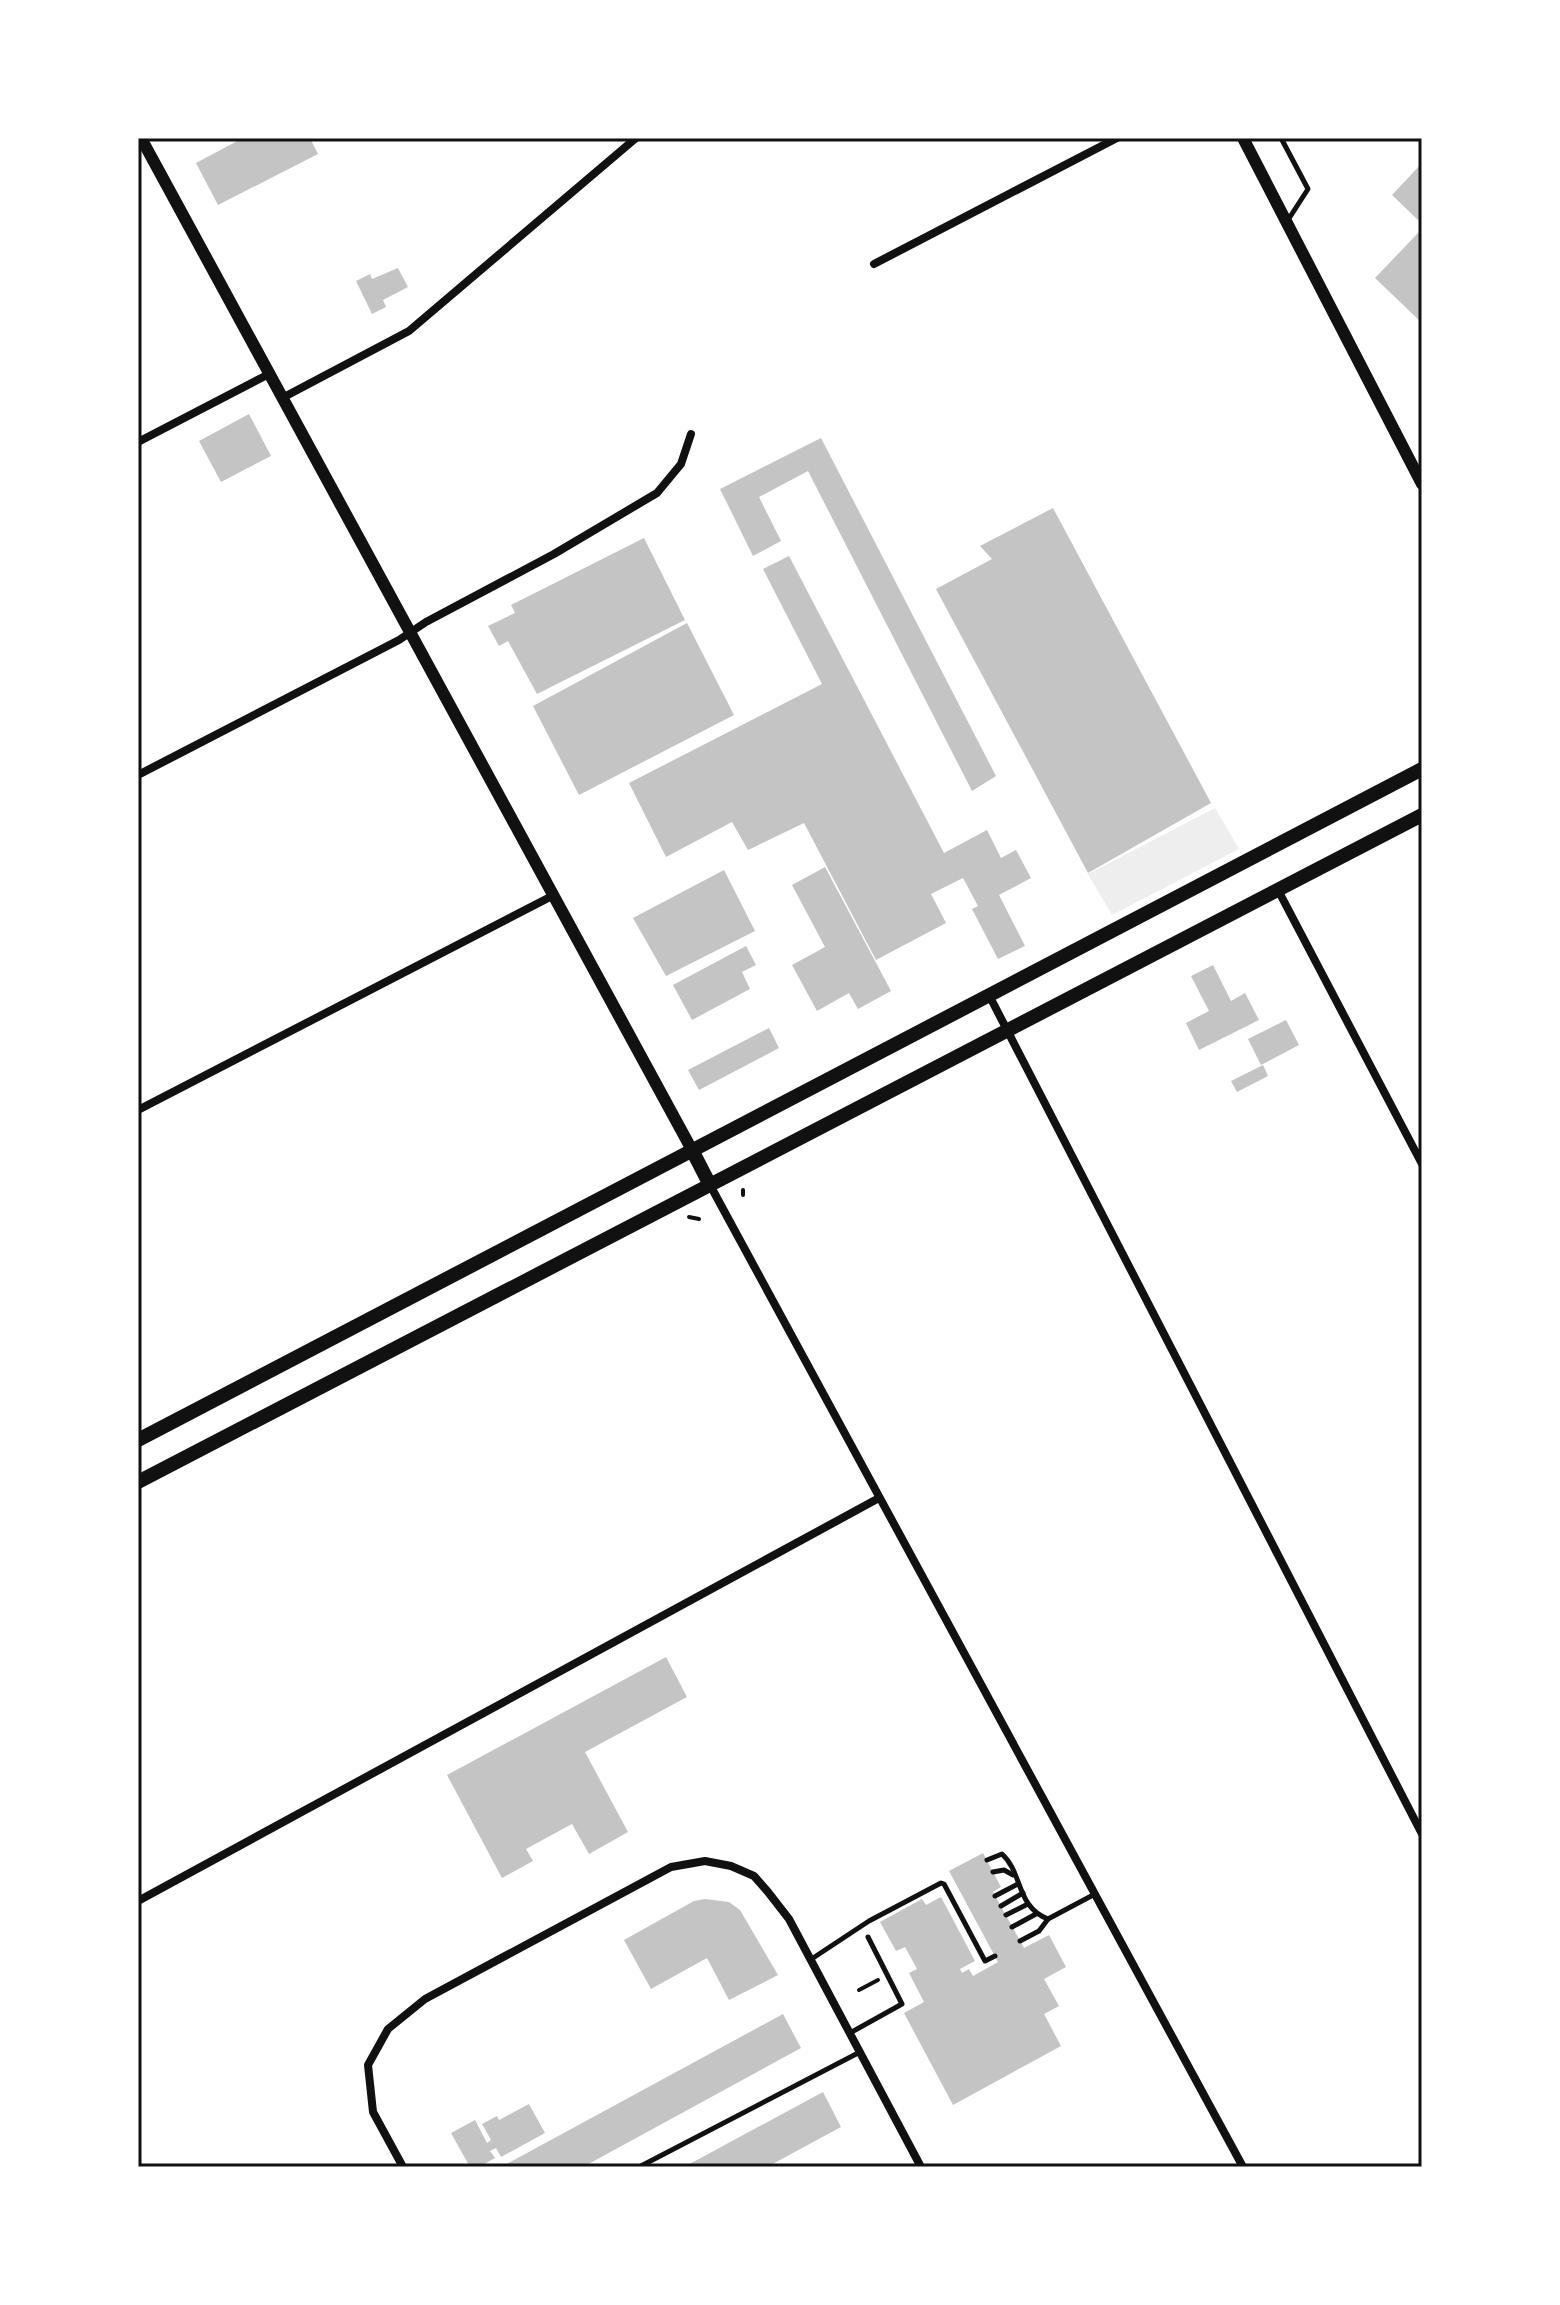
<svg xmlns="http://www.w3.org/2000/svg" width="1560" height="2305" viewBox="0 0 1560 2305" font-family="'Crimson Pro',serif">
<style>
.green{fill:#eee}
.building{fill:#c4c4c4}
.lines{fill:none;stroke-linecap:round;stroke-linejoin:round}
.path{stroke:#111;stroke-width:4}
.service{stroke:#111;stroke-width:5}
.minor{stroke:#111;stroke-width:8}
.tertiary{stroke:#111;stroke-width:12}
.secondary{stroke:#111;stroke-width:14}
.neatline{fill:none;stroke:#111;stroke-width:3}
</style>
<rect width="100%" height="100%" fill="#fff"/>
<!-- green -->
<path class="green" d="M 1215,808 L 1239,849 L 1112,915 L 1088,874 Z"/>
<!-- building -->
<g class="building">
<path d="M 243,138 L 310,138 L 318,154 L 218,205 L 196,163 Z"/>
<path d="M 1422,163 L 1422,216 L 1418,220 L 1392,195 Z"/>
<path d="M 1419,232 L 1422,235 L 1422,323 L 1375,278 Z"/>
<path d="M 398,268 L 408,287 L 383,300 L 386,307 L 372,314 L 356,281 L 370,274 L 372,279 Z"/>
<path d="M 249,414 L 271,456 L 221,482 L 199,441 Z"/>
<path d="M 821,438 L 996,776 L 972,791 L 808,471 L 759,497 L 781,541 L 753,556 L 720,489 Z"/>
<path d="M 1053,508 L 1211,803 L 1088,873 L 936,589 L 992,559 L 980,546 Z"/>
<path d="M 644,538 L 685,620 L 537,694 L 508,641 L 499,646 L 488,626 L 515,613 L 511,605 Z"/>
<path d="M 789,556 L 944,853 L 987,830 L 1001,858 L 1016,850 L 1031,878 L 999,895 L 1025,946 L 998,959 L 972,909 L 978,906 L 963,878 L 931,894 L 946,923 L 876,960 L 804,823 L 748,850 L 732,822 L 666,857 L 629,783 L 822,684 L 763,569 Z"/>
<path d="M 687,623 L 734,715 L 579,795 L 533,706 Z"/>
<path d="M 825,867 L 891,991 L 858,1009 L 849,993 L 817,1011 L 792,965 L 825,947 L 792,885 Z"/>
<path d="M 724,870 L 755,931 L 666,976 L 633,918 Z"/>
<path d="M 746,946 L 756,965 L 742,972 L 750,989 L 692,1020 L 673,985 Z"/>
<path d="M 1213,965 L 1231,1001 L 1245,993 L 1259,1020 L 1199,1050 L 1186,1023 L 1209,1011 L 1191,976 Z"/>
<path d="M 1286,1020 L 1299,1045 L 1261,1065 L 1248,1039 Z"/>
<path d="M 769,1028 L 779,1048 L 699,1090 L 688,1070 Z"/>
<path d="M 1263,1065 L 1268,1076 L 1237,1092 L 1231,1081 Z"/>
<path d="M 666,1657 L 687,1697 L 585,1752 L 628,1832 L 589,1854 L 572,1824 L 526,1849 L 533,1861 L 502,1878 L 447,1775 Z"/>
<path d="M 983,1853 L 1001,1887 L 993,1892 L 1024,1948 L 1049,1935 L 1066,1967 L 1044,1979 L 1059,2006 L 1044,2014 L 1061,2046 L 953,2105 L 904,2013 L 924,2002 L 909,1973 L 917,1969 L 905,1947 L 896,1951 L 880,1922 L 922,1899 L 926,1905 L 941,1897 L 975,1961 L 960,1969 L 962,1973 L 969,1969 L 973,1976 L 998,1962 L 949,1871 Z"/>
<path d="M 705,1899 L 729,1902 L 740,1910 L 778,1975 L 729,2000 L 707,1958 L 651,1989 L 624,1940 L 694,1901 Z"/>
<path d="M 783,2014 L 801,2048 L 583,2167 L 501,2167 Z"/>
<path d="M 823,2092 L 841,2127 L 767,2167 L 684,2167 Z"/>
<path d="M 529,2104 L 545,2133 L 501,2157 L 496,2148 L 490,2151 L 495,2158 L 479,2167 L 470,2167 L 451,2133 L 475,2120 L 487,2143 L 491,2140 L 482,2124 L 497,2116 L 499,2120 Z"/>
</g>
<g class="lines">
<!-- path -->
<g class="path">
<path d="M 743,1190 L 743,1195"/>
<path d="M 689,1217 L 699,1219"/>
<path d="M 859,1990 L 878,1980"/>
</g>
<!-- service -->
<g class="service">
<path d="M 1281,138 L 1308,189 L 1288,220"/>
<path d="M 987,1860 L 1002,1854 C 1023,1873 1016,1907 1048,1919"/>
<path d="M 993,1872 L 1004,1870 L 1013,1875"/>
<path d="M 995,1896 L 1018,1884"/>
<path d="M 1001,1906 L 1023,1893"/>
<path d="M 1006,1915 L 1028,1904"/>
<path d="M 1012,1927 L 1036,1914"/>
<path d="M 1020,1941 L 1039,1931 L 1048,1919 L 1095,1894"/>
<path d="M 810,1960 L 869,1921 L 941,1883 L 944,1884 L 985,1961 L 995,1956"/>
<path d="M 850,2033 L 902,2004 L 868,1937"/>
<path d="M 639,2167 L 860,2052"/>
</g>
<!-- minor -->
<g class="minor">
<path d="M 874,264 L 1117,138"/>
<path d="M 284,397 L 409,331 L 636,138"/>
<path d="M 138,442 L 271,373"/>
<path d="M 138,775 L 399,640 L 426,622 L 554,554 L 657,493 L 681,464 L 691,434"/>
<path d="M 1278,890 L 1422,1164"/>
<path d="M 990,997 L 1422,1834"/>
<path d="M 138,1110 L 554,895"/>
<path d="M 710,1185 L 1243,2167"/>
<path d="M 138,1901 L 879,1498"/>
<path d="M 403,2167 L 373,2112 L 368,2065 L 388,2029 L 425,1999 L 671,1867 L 705,1861 L 731,1866 L 754,1876 L 768,1892 L 789,1919 L 921,2167"/>
</g>
<!-- tertiary -->
<g class="tertiary">
<path d="M 141,138 L 692,1150"/>
<path d="M 1243,138 L 1422,484"/>
</g>
<!-- secondary -->
<g class="secondary">
<path d="M 692,1150 L 710,1185"/>
<path d="M 138,1440 L 1422,769"/>
<path d="M 138,1482 L 1422,815"/>
</g>
</g>
<!-- border -->
<rect width="1560" height="2305" fill="none" stroke="#ffffff" stroke-width="280"/>
<rect x="140" y="140" width="1280" height="2025" class="neatline"/>
</svg>
